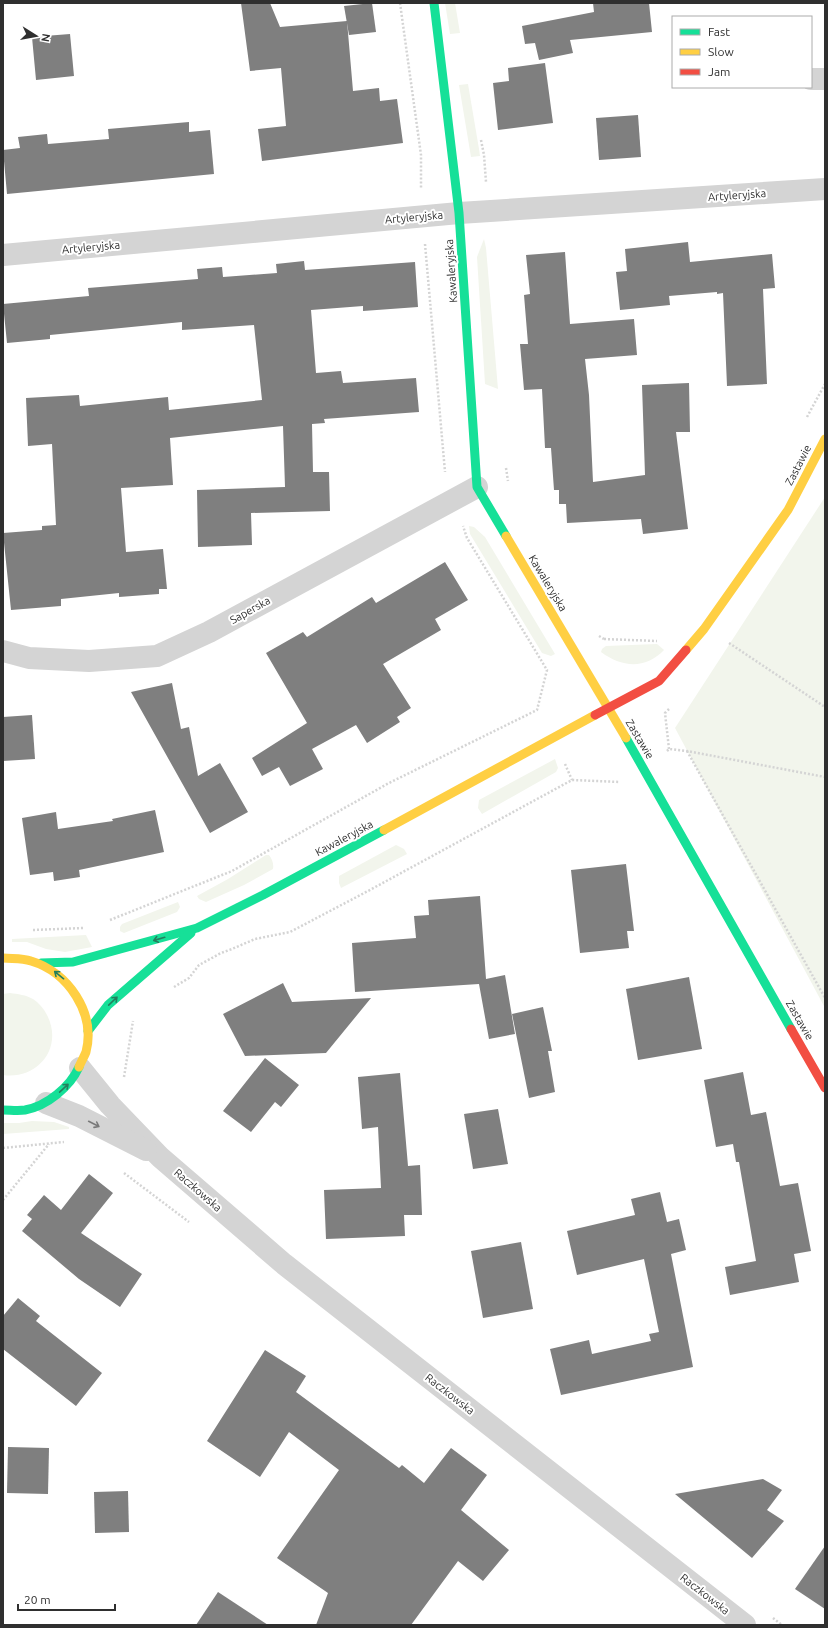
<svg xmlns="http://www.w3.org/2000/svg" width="828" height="1628" viewBox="0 0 828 1628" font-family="Ubuntu,sans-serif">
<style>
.green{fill:#f2f5ec}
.building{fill:#7f7f7f}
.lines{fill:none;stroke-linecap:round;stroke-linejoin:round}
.path{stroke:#d4d4d4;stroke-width:2.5;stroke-dasharray:2 2;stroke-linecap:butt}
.street{stroke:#d4d4d4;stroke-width:22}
.fast{stroke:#16e098;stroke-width:9}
.slow{stroke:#ffcf43;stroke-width:9}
.jam{stroke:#f24e42;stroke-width:9}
.oneway{stroke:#247f5e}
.oneway2{stroke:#797979}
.labels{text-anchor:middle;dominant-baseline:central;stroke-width:4;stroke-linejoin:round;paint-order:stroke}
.street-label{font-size:11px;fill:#2f2f2f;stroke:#fff}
</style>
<rect width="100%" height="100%" fill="#fff"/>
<!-- green -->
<g class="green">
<path d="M 445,3 L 455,3 L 460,33 L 450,34 Z"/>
<path d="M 468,84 L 479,149 L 480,156 L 471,157 L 459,85 Z"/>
<path d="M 484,239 L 486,248 L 498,389 L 485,384 L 477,257 Z"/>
<path d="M 825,497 L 825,1008 L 675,728 Z"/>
<path d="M 469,526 L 474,527 L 485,537 L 555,654 L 551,656 L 542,653 L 470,534 Z"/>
<path d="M 657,644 L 664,650 C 645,670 621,667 601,652 L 602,649 L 606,646 Z"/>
<path d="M 555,759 L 558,768 L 556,772 L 482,814 L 478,808 L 479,800 Z"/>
<path d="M 396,845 L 404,849 L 407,854 L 341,888 L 339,883 L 339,876 Z"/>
<path d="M 266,855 L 269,855 C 272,859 274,864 273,869 L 244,885 L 206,902 L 199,899 L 197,896 L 228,879 Z"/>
<path d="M 178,902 L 180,907 L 177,912 L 124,933 L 120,931 L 120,927 L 122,924 Z"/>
<path d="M 86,935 L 92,947 L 65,952 L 46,949 L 27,942 L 12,942 L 12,939 Z"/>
<path d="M 10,993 C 18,994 26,995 33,999 C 39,1003 44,1009 47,1015 C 64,1048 37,1080 3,1075 L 3,994 Z"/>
<path d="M 32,1121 L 54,1122 L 69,1127 L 69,1129 L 3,1134 L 3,1123 L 19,1123 Z"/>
</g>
<!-- building -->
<g class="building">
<path d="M 241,3 L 270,3 L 280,27 L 347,21 L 353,91 L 379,88 L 380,101 L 397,99 L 403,143 L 262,161 L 258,129 L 286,126 L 281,68 L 250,71 Z"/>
<path d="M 372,3 L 376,32 L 349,35 L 344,6 Z"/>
<path d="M 593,3 L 649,3 L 652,32 L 570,40 L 573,53 L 539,60 L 535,43 L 525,44 L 522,26 L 594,12 Z"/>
<path d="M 70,34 L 74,76 L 36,80 L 32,37 Z"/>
<path d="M 545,63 L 553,123 L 498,130 L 493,83 L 509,81 L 508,68 Z"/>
<path d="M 638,115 L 641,157 L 599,160 L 596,118 Z"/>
<path d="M 189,122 L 189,132 L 210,130 L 214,174 L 7,194 L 3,150 L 20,148 L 18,137 L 47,134 L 48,144 L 109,139 L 108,129 Z"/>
<path d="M 688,242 L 690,262 L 772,254 L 775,288 L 763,289 L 767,384 L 727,386 L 723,293 L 717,294 L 717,292 L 669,296 L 670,305 L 620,310 L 616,272 L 627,271 L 625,249 Z"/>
<path d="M 565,252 L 570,324 L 634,319 L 637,355 L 585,359 L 589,395 L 593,482 L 645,475 L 642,385 L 689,383 L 690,432 L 676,432 L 688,529 L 643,534 L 641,519 L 567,523 L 566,504 L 559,504 L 559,490 L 554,490 L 551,448 L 545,448 L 542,389 L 524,390 L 520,344 L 528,344 L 524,295 L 530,294 L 526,255 Z"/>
<path d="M 304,261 L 305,270 L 415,262 L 418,307 L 363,311 L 363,306 L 311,310 L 316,373 L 341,371 L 343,383 L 416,378 L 419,412 L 324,419 L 325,423 L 312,424 L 313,472 L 329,472 L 330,511 L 251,513 L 252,545 L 198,547 L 197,490 L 285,487 L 283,426 L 170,438 L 173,485 L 121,488 L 126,552 L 163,549 L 167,589 L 159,589 L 159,594 L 119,597 L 119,593 L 61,599 L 61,606 L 11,610 L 3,533 L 42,530 L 42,526 L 56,525 L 52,444 L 28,446 L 26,398 L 79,395 L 80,406 L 168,397 L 169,410 L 262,400 L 254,325 L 182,330 L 182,322 L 50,335 L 50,339 L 7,343 L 3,304 L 89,296 L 88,288 L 198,279 L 197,269 L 222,267 L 223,277 L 277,273 L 276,264 Z"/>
<path d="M 445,562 L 468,600 L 435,619 L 441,630 L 383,664 L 411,708 L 397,717 L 400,722 L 367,743 L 356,725 L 312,749 L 323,769 L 290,786 L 279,767 L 262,776 L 252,758 L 307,723 L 266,653 L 303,632 L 307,637 L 372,597 L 376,603 Z"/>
<path d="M 172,683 L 181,729 L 189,727 L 198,776 L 220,763 L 248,812 L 210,833 L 131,692 Z"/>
<path d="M 32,715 L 35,759 L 3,761 L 3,717 Z"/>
<path d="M 155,810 L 164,852 L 79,870 L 80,877 L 54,881 L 53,872 L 30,875 L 22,818 L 56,812 L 58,829 L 113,821 L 112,819 Z"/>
<path d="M 626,864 L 634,931 L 627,931 L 629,948 L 580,953 L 571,870 Z"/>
<path d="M 480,896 L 486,979 L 505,975 L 515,1034 L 489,1039 L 479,984 L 355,992 L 352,943 L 416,938 L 414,916 L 429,915 L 428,900 Z"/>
<path d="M 689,977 L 702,1049 L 638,1060 L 626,989 Z"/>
<path d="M 283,983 L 292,1002 L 371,998 L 326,1053 L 245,1056 L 223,1014 Z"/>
<path d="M 543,1007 L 552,1051 L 548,1051 L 555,1092 L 529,1098 L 512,1014 Z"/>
<path d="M 265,1058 L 299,1085 L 281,1107 L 275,1102 L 251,1132 L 223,1111 Z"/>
<path d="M 743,1072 L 751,1115 L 766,1112 L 780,1186 L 798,1183 L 811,1251 L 794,1254 L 799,1282 L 730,1295 L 725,1267 L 756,1261 L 739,1162 L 736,1162 L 733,1144 L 716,1147 L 704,1080 Z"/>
<path d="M 400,1073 L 408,1166 L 420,1165 L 422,1215 L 404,1215 L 405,1236 L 326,1239 L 324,1190 L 381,1188 L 378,1127 L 362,1129 L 358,1077 Z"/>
<path d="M 498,1109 L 508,1164 L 473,1169 L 464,1114 Z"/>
<path d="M 89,1174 L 113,1193 L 81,1233 L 142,1274 L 120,1307 L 79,1279 L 22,1231 L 32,1219 L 27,1215 L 44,1195 L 61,1210 Z"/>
<path d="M 660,1192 L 667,1222 L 679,1219 L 686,1250 L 671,1254 L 693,1367 L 561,1395 L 550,1349 L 589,1340 L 592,1354 L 651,1341 L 649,1334 L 659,1332 L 644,1259 L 577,1275 L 567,1231 L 635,1215 L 631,1199 Z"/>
<path d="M 521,1242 L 533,1309 L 483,1318 L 471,1251 Z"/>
<path d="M 18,1298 L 40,1316 L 36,1321 L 102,1373 L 76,1406 L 3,1349 L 3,1316 Z"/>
<path d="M 265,1350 L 306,1376 L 296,1392 L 399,1468 L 402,1465 L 424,1483 L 451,1448 L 487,1475 L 461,1510 L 509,1550 L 483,1581 L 458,1561 L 411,1625 L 316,1625 L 328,1593 L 277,1558 L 339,1470 L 289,1432 L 260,1477 L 207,1441 Z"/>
<path d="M 8,1447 L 49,1448 L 48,1494 L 7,1493 Z"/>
<path d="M 763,1479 L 782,1490 L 767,1510 L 784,1521 L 752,1558 L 675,1494 Z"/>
<path d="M 128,1491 L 129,1532 L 95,1533 L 94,1492 Z"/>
<path d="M 825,1546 L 825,1609 L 795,1589 Z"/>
<path d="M 218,1592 L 268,1625 L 196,1625 Z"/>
</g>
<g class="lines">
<!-- path -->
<g class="path">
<path d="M 400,3 L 421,155 L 421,189"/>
<path d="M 481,140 L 484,155 L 486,182"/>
<path d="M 425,244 L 445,472"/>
<path d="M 807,417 L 825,384"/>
<path d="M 506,468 L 508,481"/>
<path d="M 599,636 L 604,639"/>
<path d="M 604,639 L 657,641"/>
<path d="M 729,643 L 825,707"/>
<path d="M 669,709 L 665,713 L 669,749"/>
<path d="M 667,751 L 669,749 L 687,751 L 825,777"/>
<path d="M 687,751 L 825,998"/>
<path d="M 565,764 L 572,780"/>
<path d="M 110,920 L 232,871 L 389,783 L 537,710 L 547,670 L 467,538 L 463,526"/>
<path d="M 33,930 L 84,928"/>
<path d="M 174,987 L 189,978 L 199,965 L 221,953 L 232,949 L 255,939 L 290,932 L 368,891 L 572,780 L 620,782"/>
<path d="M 124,1077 L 133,1021"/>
<path d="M 3,1148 L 64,1142"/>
<path d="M 124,1173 L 189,1222"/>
<path d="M 3,1200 L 49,1144"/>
<path d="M 773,1618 L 782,1625"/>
</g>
<!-- street -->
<g class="street">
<path d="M 811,79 L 825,79"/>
<path d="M 3,255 L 459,213 L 825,189"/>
<path d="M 3,651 L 29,658 L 89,661 L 157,656 L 209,632 L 477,487"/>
<path d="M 80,1068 L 110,1105 L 160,1157 L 284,1264 L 745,1625"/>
<path d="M 46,1103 L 79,1116 L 146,1150"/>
</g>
<!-- fast -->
<g class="fast">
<path d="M 434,3 L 459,213 L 477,487 L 506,536"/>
<path d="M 626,738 L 791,1029"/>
<path d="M 41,963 L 73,962 L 197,928 L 263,895 L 384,830"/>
<path d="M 88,1031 L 108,1005 L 191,933"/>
<path d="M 3,1110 C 10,1110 18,1111 25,1110 C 47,1106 70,1087 79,1067"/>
</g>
<!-- slow -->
<g class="slow">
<path d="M 506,536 L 626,738"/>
<path d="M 686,650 L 704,629 L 788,510 L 825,439"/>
<path d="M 384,830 L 595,715"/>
<path d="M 3,958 C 12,959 22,958 31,961 C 68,972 96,1013 86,1052 C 84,1057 81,1062 79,1067"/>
</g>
<!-- jam -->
<g class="jam">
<path d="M 595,715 L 659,681 L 686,650"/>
<path d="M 791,1029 L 825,1088"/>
</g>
</g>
<!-- one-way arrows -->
<defs><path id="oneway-shaft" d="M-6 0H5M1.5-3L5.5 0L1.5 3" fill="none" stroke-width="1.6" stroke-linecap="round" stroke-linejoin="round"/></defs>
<g class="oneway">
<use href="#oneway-shaft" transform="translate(159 939) rotate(164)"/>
<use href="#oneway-shaft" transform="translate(59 975) rotate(-141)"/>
<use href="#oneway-shaft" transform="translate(113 1001) rotate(-44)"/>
<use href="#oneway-shaft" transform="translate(64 1088) rotate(-43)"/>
</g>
<use class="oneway2" href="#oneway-shaft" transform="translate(94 1124) rotate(27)"/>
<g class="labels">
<!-- street labels -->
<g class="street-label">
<text transform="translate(737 195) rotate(-4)">Artyleryjska</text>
<text transform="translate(414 217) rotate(-5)">Artyleryjska</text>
<text transform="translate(91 247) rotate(-5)">Artyleryjska</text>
<text transform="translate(451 271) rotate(-94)">Kawaleryjska</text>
<text transform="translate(798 465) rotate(-63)">Zastawie</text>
<text transform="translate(548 583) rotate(59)">Kawaleryjska</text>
<text transform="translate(250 610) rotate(-29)">Saperska</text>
<text transform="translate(640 739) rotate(59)">Zastawie</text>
<text transform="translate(344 838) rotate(-28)">Kawaleryjska</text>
<text transform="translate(800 1020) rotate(60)">Zastawie</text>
<text transform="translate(198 1190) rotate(41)">Raczkowska</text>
<text transform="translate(450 1394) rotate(38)">Raczkowska</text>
<text transform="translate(705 1594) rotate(38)">Raczkowska</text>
</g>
</g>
<!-- border -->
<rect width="828" height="1628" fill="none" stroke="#2f2f2f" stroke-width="8"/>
<!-- legend -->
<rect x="672" y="16" width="140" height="72" fill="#ffffff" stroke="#acacac"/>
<rect x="680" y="29" width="20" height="6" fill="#16e098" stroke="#acacac"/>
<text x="708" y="36" font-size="12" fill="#2f2f2f">Fast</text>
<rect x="680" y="49" width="20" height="6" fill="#ffcf43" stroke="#acacac"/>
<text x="708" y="56" font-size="12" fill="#2f2f2f">Slow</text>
<rect x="680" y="69" width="20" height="6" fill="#f24e42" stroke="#acacac"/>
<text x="708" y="76" font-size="12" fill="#2f2f2f">Jam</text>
<!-- north arrow -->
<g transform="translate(36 36) rotate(101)" stroke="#ffffff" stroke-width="3" paint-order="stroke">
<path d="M0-3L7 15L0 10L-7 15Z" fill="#2f2f2f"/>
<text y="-6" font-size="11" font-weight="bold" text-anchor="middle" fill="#2f2f2f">N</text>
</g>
<!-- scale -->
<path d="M18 1604v6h97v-6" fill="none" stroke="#2f2f2f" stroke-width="2"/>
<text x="24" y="1604" font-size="12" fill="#2f2f2f" stroke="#ffffff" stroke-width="3" paint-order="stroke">20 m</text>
</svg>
